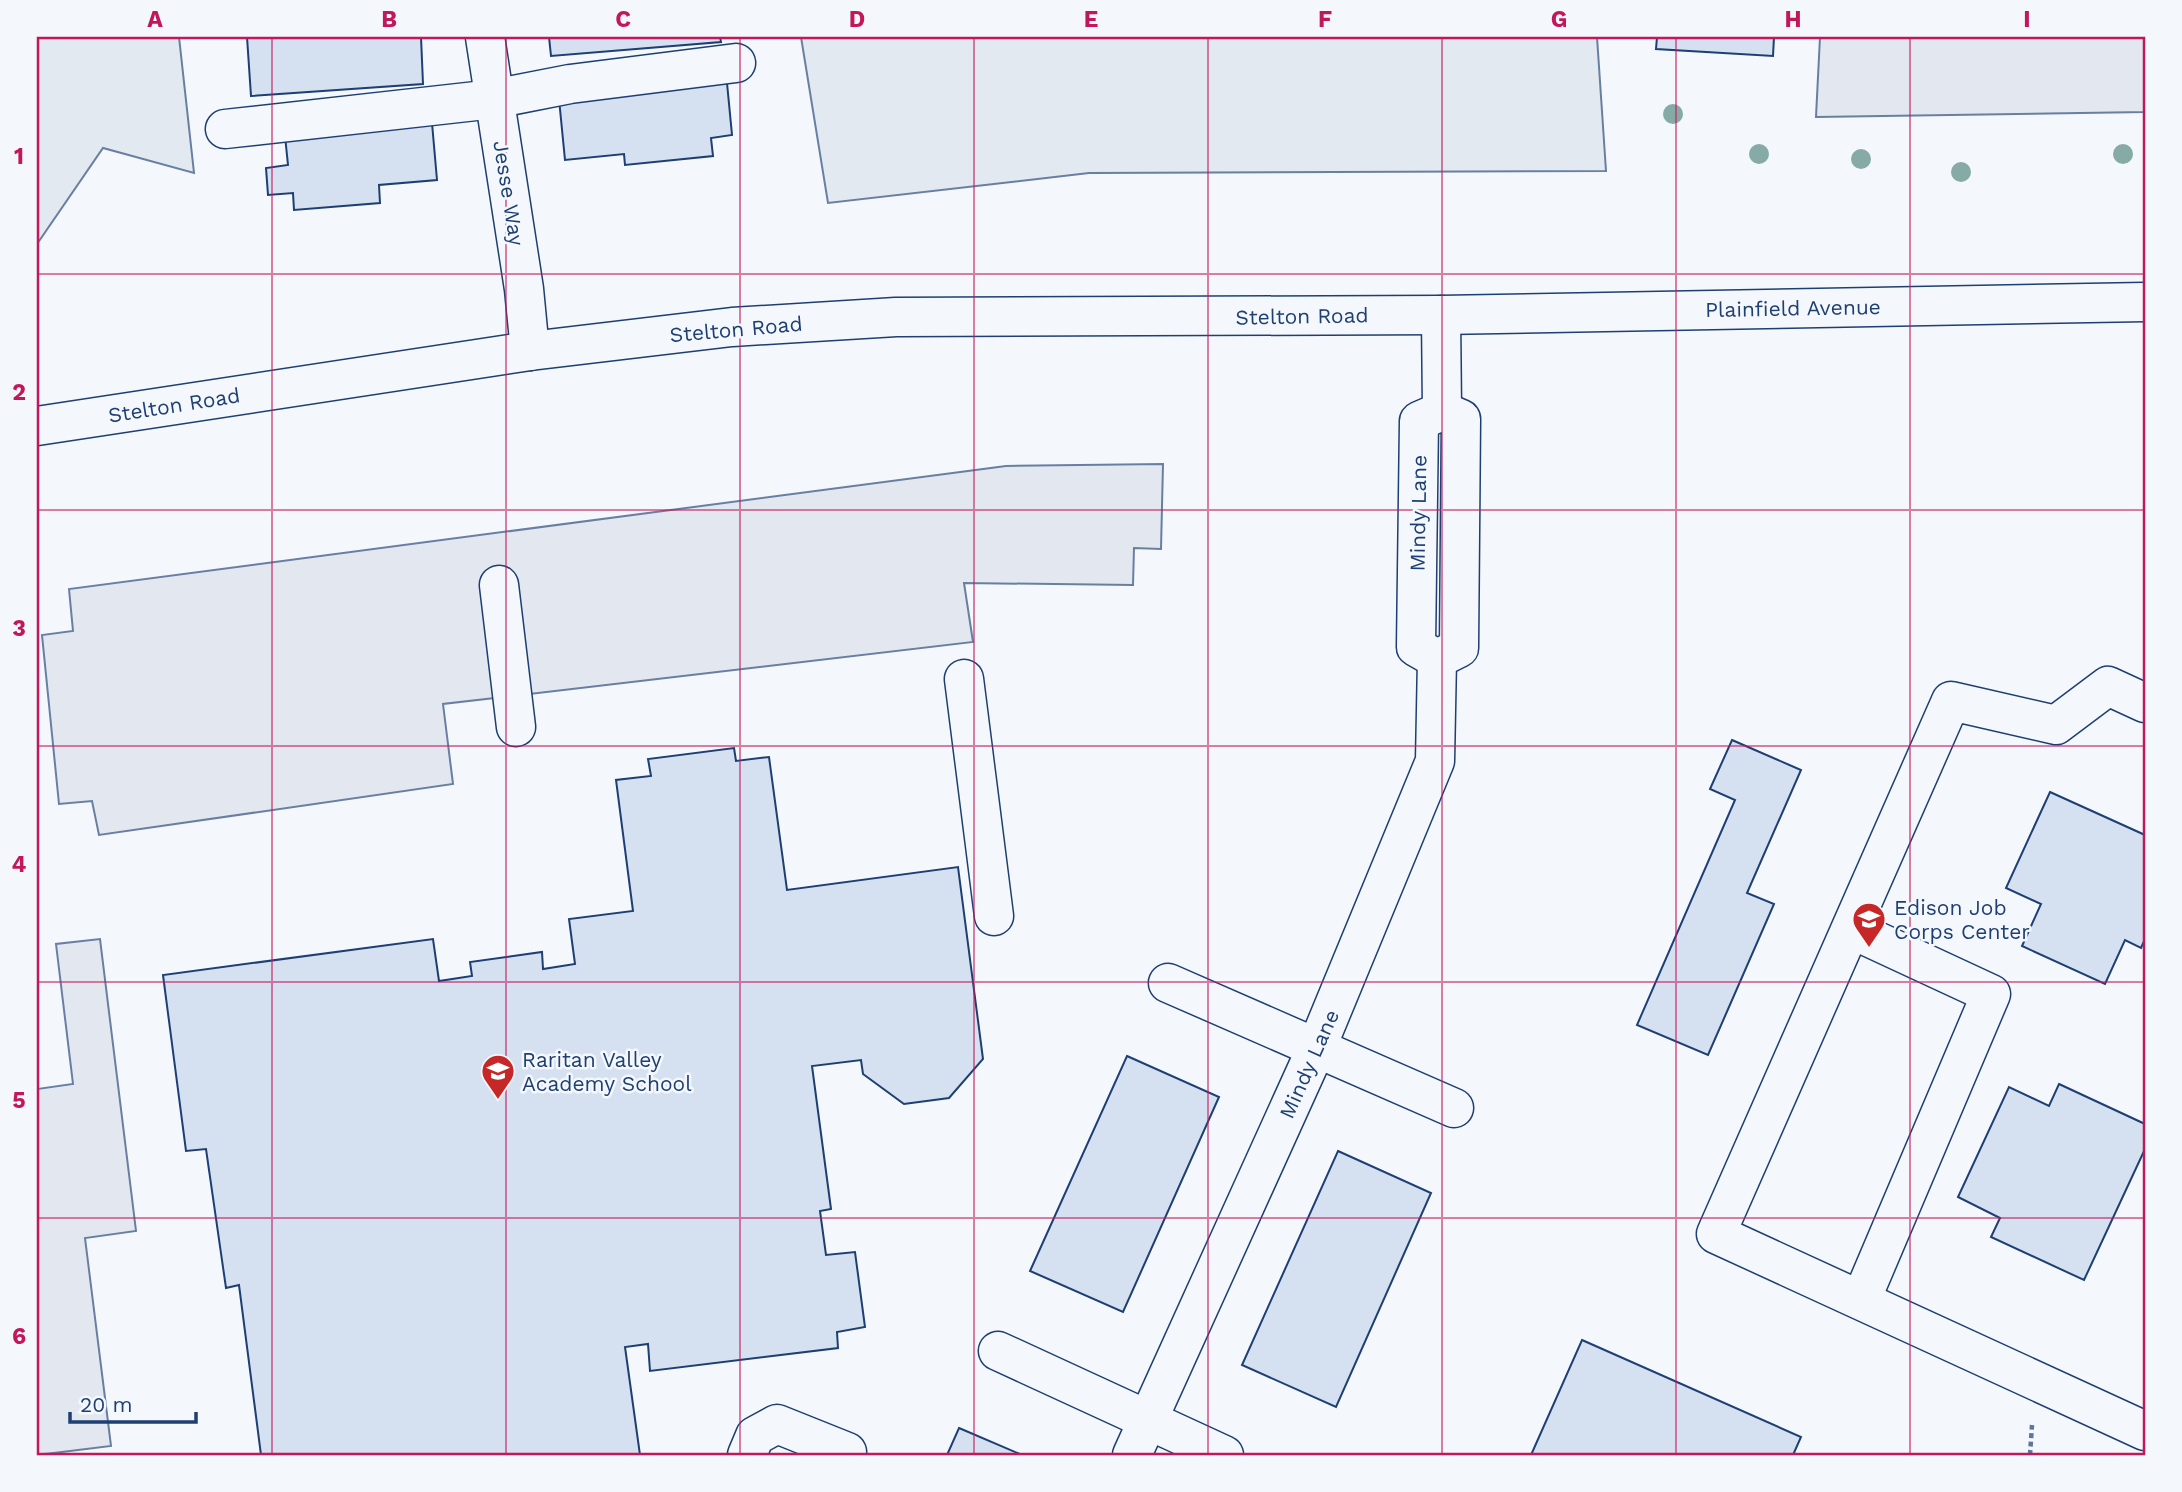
<svg xmlns="http://www.w3.org/2000/svg" width="2182" height="1492" viewBox="0 0 2182 1492" font-family="'Work Sans',sans-serif">
<style>
.green{fill:#e3e9f0;stroke:#687fa3;stroke-width:2}
.parking{fill:#e3e8f0;stroke:#687fa3;stroke-width:2}
.building{fill:#d5e0f0;stroke:#1d3f73;stroke-width:2}
.lines{fill:none;stroke-linecap:round;stroke-linejoin:round}
.minor-casing{stroke:#1d3f73;stroke-width:41}
.major-casing{stroke:#1d3f73;stroke-width:41}
.path{stroke:#5e769c;stroke-width:4.5;stroke-dasharray:5 3.5;stroke-linecap:butt}
.minor{stroke:#f4f7fb;stroke-width:38}
.major{stroke:#f4f7fb;stroke-width:38}
.tree{fill:#86aba6}
.grid{fill:none;stroke:#c2185b;stroke-width:2;stroke-opacity:0.55}
.labels{text-anchor:middle;dominant-baseline:central;stroke-width:5;stroke-linejoin:round;paint-order:stroke}
.street-label{font-size:21px;fill:#1d3f73;stroke:#f4f7fb}
.poi-label{font-size:21px;fill:#1d3f73;stroke:#f4f7fb;text-anchor:start}
.neatline{fill:none;stroke:#c2185b;stroke-width:2.5}
.grid-label{font-size:23px;text-anchor:middle;font-weight:bold;fill:#c2185b}
</style>
<rect width="100%" height="100%" fill="#f4f7fb"/>
<!-- green -->
<g class="green">
<path d="M 37,37 L 179,37 L 194,173 L 103,148 L 37,244 Z"/>
<path d="M 801,37 L 1597,37 L 1606,171 L 1089,173 L 828,203 Z"/>
</g>
<!-- parking -->
<g class="parking">
<path d="M 1820,37 L 2145,37 L 2145,112 L 1816,117 Z"/>
<path d="M 1163,464 L 1161,549 L 1134,548 L 1133,585 L 964,583 L 973,642 L 443,704 L 453,784 L 99,835 L 92,801 L 59,804 L 42,635 L 73,631 L 69,589 L 1006,466 Z"/>
<path d="M 100,939 L 136,1231 L 85,1238 L 111,1446 L 37,1455 L 37,1089 L 73,1084 L 56,944 Z"/>
</g>
<!-- building -->
<g class="building">
<path d="M 247,37 L 421,37 L 423,84 L 251,96 Z"/>
<path d="M 549,37 L 720,37 L 721,42 L 551,56 Z"/>
<path d="M 1657,37 L 1774,37 L 1773,56 L 1656,49 Z"/>
<path d="M 727,83 L 732,135 L 711,138 L 713,156 L 625,165 L 624,154 L 565,160 L 559,99 Z"/>
<path d="M 432,123 L 437,180 L 379,185 L 380,203 L 294,210 L 293,193 L 268,195 L 266,168 L 288,165 L 285,136 Z"/>
<path d="M 1732,740 L 1801,770 L 1747,893 L 1774,904 L 1708,1055 L 1637,1025 L 1735,800 L 1710,789 Z"/>
<path d="M 734,748 L 736,761 L 769,757 L 787,890 L 958,867 L 983,1059 L 949,1098 L 904,1104 L 863,1074 L 861,1060 L 812,1066 L 831,1209 L 820,1211 L 826,1255 L 855,1252 L 865,1327 L 837,1332 L 838,1348 L 650,1371 L 648,1344 L 625,1347 L 640,1455 L 261,1455 L 239,1285 L 226,1288 L 206,1149 L 186,1151 L 163,975 L 433,939 L 439,981 L 472,976 L 470,962 L 542,952 L 543,969 L 575,964 L 569,919 L 633,911 L 616,780 L 651,776 L 648,759 Z"/>
<path d="M 2050,792 L 2145,835 L 2145,939 L 2141,948 L 2125,940 L 2105,984 L 2022,946 L 2041,904 L 2006,888 Z"/>
<path d="M 1127,1056 L 1219,1097 L 1123,1312 L 1030,1271 Z"/>
<path d="M 2059,1084 L 2145,1124 L 2145,1149 L 2084,1280 L 1991,1237 L 2000,1218 L 1958,1197 L 2009,1087 L 2049,1106 Z"/>
<path d="M 1338,1151 L 1431,1193 L 1336,1407 L 1242,1365 Z"/>
<path d="M 1582,1340 L 1801,1437 L 1793,1455 L 1531,1455 Z"/>
<path d="M 959,1428 L 1022,1455 L 947,1455 Z"/>
</g>
<g class="lines">
<defs>
<g id="minor">
<path d="M 485,37 L 524,289 L 530,351"/>
<path d="M 225,129 L 494,99 L 570,84 L 736,63"/>
<path d="M 1441,315 L 1442,411"/>
<path d="M 1442,411 L 1461,419 L 1459,648 L 1437,659 L 1416,647 L 1419,421 Z"/>
<path d="M 499,585 L 516,727"/>
<path d="M 964,679 L 994,916"/>
<path d="M 2145,703 L 2108,686 L 2056,725 L 1951,701 L 1716,1234 L 2145,1431"/>
<path d="M 1851,929 L 1991,994 L 1861,1300"/>
<path d="M 1168,983 L 1454,1108"/>
<path d="M 998,1351 L 1224,1455"/>
<path d="M 747,1455 L 755,1436 L 777,1424 L 847,1452"/>
<path d="M 1132,1455 L 1316,1049 L 1435,761 L 1437,659"/>
</g>
<path id="major" d="M 37,426 L 530,351 L 732,327 L 896,317 L 1441,315 L 2145,302"/>
</defs>
<!-- minor casing -->
<use href="#minor" class="minor-casing"/>
<!-- major casing -->
<use href="#major" class="major-casing"/>
<!-- path -->
<path class="path" d="M 2030,1455 L 2032,1425"/>
<!-- minor -->
<use href="#minor" class="minor"/>
<!-- major -->
<use href="#major" class="major"/>
</g>
<!-- trees -->
<g class="tree">
<circle cx="1673" cy="114" r="10"/>
<circle cx="1759" cy="154" r="10"/>
<circle cx="2123" cy="154" r="10"/>
<circle cx="1861" cy="159" r="10"/>
<circle cx="1961" cy="172" r="10"/>
</g>
<!-- grid -->
<path class="grid" d="M 272,37 L 272,1455M 506,37 L 506,1455M 740,37 L 740,1455M 974,37 L 974,1455M 1208,37 L 1208,1455M 1442,37 L 1442,1455M 1676,37 L 1676,1455M 1910,37 L 1910,1455M 37,274 L 2145,274M 37,510 L 2145,510M 37,746 L 2145,746M 37,982 L 2145,982M 37,1218 L 2145,1218"/>
<!-- icons -->
<defs>
<symbol id="university-pin" viewBox="-11 -11 22 30"><path d="M0 17L-7.5 6A9.5 9.5 0 1 1 7.5 6Z" fill="#c62828" stroke="#f4f7fb"/><path d="M0-5L7-2L0 1L-7-2ZM-4 1L0 2.5L4 1V4Q0 6-4 4Z" fill="#fff"/></symbol>
<symbol id="school-pin" viewBox="-11 -11 22 30"><path d="M0 17L-7.5 6A9.5 9.5 0 1 1 7.5 6Z" fill="#c62828" stroke="#f4f7fb"/><path d="M0-5L7-2L0 1L-7-2ZM-4 1L0 2.5L4 1V4Q0 6-4 4Z" fill="#fff"/></symbol>
</defs>
<g fill-rule="evenodd">
<use href="#university-pin" x="1850" y="900" width="38" height="52"/>
<use href="#school-pin" x="479" y="1052" width="38" height="52"/>
</g>
<g class="labels">
<!-- street labels -->
<g class="street-label">
<text transform="translate(509 193) rotate(81)">Jesse Way</text>
<text transform="translate(1793 308) rotate(-1)">Plainfield Avenue</text>
<text transform="translate(1302 316) rotate(-1)">Stelton Road</text>
<text transform="translate(736 329) rotate(-5)">Stelton Road</text>
<text transform="translate(174 405) rotate(-9)">Stelton Road</text>
<text transform="translate(1418 513) rotate(-89)">Mindy Lane</text>
<text transform="translate(1309 1064) rotate(-66)">Mindy Lane</text>
</g>
<!-- poi labels -->
<g class="poi-label">
<text x="1894" y="907">Edison Job<tspan x="1894" dy="24">Corps Center</tspan></text>
<text x="522" y="1059">Raritan Valley<tspan x="522" dy="24">Academy School</tspan></text>
</g>
</g>
<!-- border -->
<rect width="2182" height="1492" fill="none" stroke="#f4f7fb" stroke-width="77"/>
<!-- scale -->
<path d="M70 1412v10h126v-10" fill="none" stroke="#1d3f73" stroke-width="3.5"/>
<text x="80" y="1412" font-size="21" fill="#1d3f73" stroke="#f4f7fb" stroke-width="5" paint-order="stroke">20 m</text>
<rect x="38" y="38" width="2106" height="1416" class="neatline"/>
<g class="grid-label">
<text x="155" y="27">A</text>
<text x="389" y="27">B</text>
<text x="623" y="27">C</text>
<text x="857" y="27">D</text>
<text x="1091" y="27">E</text>
<text x="1325" y="27">F</text>
<text x="1559" y="27">G</text>
<text x="1793" y="27">H</text>
<text x="2027" y="27">I</text>
<text x="19" y="164">1</text>
<text x="19" y="400">2</text>
<text x="19" y="636">3</text>
<text x="19" y="872">4</text>
<text x="19" y="1108">5</text>
<text x="19" y="1344">6</text>
</g>
</svg>
